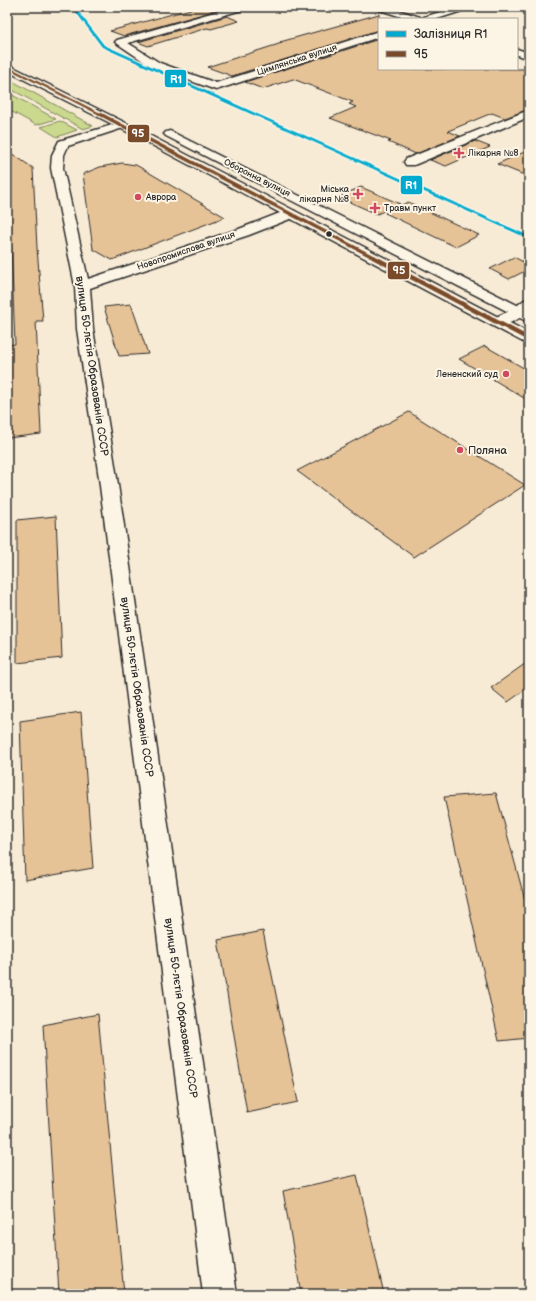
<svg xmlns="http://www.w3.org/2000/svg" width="536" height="1301" viewBox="0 0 536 1301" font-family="'Balsamiq Sans',sans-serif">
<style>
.green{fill:#cad98d;stroke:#7a825c}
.building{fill:#e6c297;stroke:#2b2b2b}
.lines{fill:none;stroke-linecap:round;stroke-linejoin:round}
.minor-casing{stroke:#2b2b2b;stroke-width:3}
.tertiary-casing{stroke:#2b2b2b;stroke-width:3}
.primary-casing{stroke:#2b2b2b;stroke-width:3}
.minor{fill:#fcf5e5;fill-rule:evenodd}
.tertiary{fill:#fcf5e5;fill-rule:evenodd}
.primary{fill:#fcf5e5;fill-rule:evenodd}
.bus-1-far2-casing{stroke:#fcf5e5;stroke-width:4}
.bus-1-far1-casing{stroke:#fcf5e5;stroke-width:5}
.bus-1-casing{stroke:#fcf5e5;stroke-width:6}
.bus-1-far2{stroke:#7a4b2a;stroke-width:2.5}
.bus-1-far1{stroke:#7a4b2a;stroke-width:3.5}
.bus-1{stroke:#7a4b2a;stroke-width:4.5}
.rail-1-casing{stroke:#fcf5e5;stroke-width:3}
.rail-1{fill:#00a9ce;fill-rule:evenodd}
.poi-dot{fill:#d1495b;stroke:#fcf5e5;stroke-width:1.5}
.bus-dot{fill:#2b2b2b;stroke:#fcf5e5;stroke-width:1.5}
.labels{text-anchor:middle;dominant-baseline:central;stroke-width:4;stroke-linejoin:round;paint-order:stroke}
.far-street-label{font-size:9px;fill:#2b2b2b;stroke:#fcf5e5}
.far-poi-label{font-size:9px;fill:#2b2b2b;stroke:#fcf5e5;text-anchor:start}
.street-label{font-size:11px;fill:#2b2b2b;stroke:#fcf5e5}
.poi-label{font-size:11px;fill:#2b2b2b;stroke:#fcf5e5;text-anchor:start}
.line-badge{stroke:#fcf5e5;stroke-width:1.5}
.badge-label{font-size:11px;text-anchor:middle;font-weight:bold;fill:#fff}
</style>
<rect width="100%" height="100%" fill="#f8ebd5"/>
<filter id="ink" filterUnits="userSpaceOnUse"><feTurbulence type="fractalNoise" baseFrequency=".025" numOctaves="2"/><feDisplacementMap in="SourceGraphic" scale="8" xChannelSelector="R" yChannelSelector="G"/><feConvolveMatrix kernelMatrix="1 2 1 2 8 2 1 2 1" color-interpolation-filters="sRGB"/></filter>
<g filter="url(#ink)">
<!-- green -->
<g class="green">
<path d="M 7,78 L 93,126 L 83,129 L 7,87 Z"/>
<path d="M 7,92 L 56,119 L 36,125 L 7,109 Z"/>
<path d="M 60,121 L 77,130 L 57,137 L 41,127 Z"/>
</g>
<!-- building -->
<g class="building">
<path d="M 198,7 L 205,7 L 214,11 L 124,36 L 110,31 Z"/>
<path d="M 379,14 L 379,30 L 232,76 L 207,67 L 282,43 L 280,42 Z"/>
<path d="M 227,16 L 239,21 L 211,29 L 207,28 L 148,46 L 138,42 Z"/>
<path d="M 379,39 L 379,69 L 529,69 L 529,109 L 505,118 L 492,113 L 448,131 L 460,136 L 416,154 L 388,142 L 391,141 L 330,118 L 356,107 L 349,104 L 353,102 L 293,79 L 263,89 L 245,82 Z"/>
<path d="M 475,141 L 490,147 L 446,166 L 430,160 Z"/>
<path d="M 529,150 L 529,177 L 497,164 Z"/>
<path d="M 8,151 L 33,168 L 37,248 L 43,321 L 36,321 L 41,434 L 8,438 L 7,345 L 15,344 L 11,246 L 9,246 Z"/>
<path d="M 122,163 L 136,165 L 225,217 L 112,260 L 93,249 L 83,174 L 100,167 Z"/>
<path d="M 361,187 L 400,204 L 377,214 L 338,197 Z"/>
<path d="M 408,202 L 479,235 L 456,247 L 385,213 Z"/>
<path d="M 514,257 L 529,265 L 529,269 L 509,279 L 490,269 Z"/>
<path d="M 131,304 L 148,354 L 119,356 L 104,307 Z"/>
<path d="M 485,346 L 529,371 L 529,401 L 459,359 Z"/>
<path d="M 409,412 L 525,485 L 414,557 L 297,471 Z"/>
<path d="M 56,516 L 62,658 L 17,663 L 17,520 Z"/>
<path d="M 529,661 L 529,687 L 508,702 L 491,688 Z"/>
<path d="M 81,712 L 93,868 L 25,880 L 20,721 Z"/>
<path d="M 496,793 L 529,915 L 529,1038 L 499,1041 L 444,797 Z"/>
<path d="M 263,931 L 298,1102 L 247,1113 L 218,940 Z"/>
<path d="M 98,1014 L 124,1294 L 59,1294 L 43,1025 Z"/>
<path d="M 357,1175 L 384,1294 L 301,1294 L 283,1191 Z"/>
</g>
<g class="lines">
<defs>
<g id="minor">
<path d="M 232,7 L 247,7 L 245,9 L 128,43 L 160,63 L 216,83 L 379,31 L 379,37 L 216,90 L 152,67 L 115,42 L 117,40 Z"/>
<path d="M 375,7 L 389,7 L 420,17 L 422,19 L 408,19 L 377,9 Z"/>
<path d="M 529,110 L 529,117 L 414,165 L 406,165 L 404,162 L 406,159 Z"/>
</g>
<g id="tertiary">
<path d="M 456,7 L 470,7 L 468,9 L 437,19 L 422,19 L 424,17 Z"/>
<path d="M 517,49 L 529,53 L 529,59 L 517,55 Z"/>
<path d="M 122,122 L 126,123 L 128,125 L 126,127 L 68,146 L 64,155 L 63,168 L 88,279 L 239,229 L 285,211 L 295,211 L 297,214 L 295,217 L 249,235 L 90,288 L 93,329 L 117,478 L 237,1294 L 203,1294 L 99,478 L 77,329 L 75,286 L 51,168 L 52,155 L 59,141 Z"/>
<path d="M 529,298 L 529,311 C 520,319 504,328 493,325 L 490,322 C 495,315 506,314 513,309 C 519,305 522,300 529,298 Z"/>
</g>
<g id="primary">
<path d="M 7,64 L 126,123 L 529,333 L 529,344 L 523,342 L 118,127 L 7,71 Z"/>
<path d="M 170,131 L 529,311 L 529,322 L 524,320 L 166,136 L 164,134 L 166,132 Z"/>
</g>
</defs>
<!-- minor casing -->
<use href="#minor" class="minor-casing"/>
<!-- tertiary casing -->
<use href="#tertiary" class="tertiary-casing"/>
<!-- primary casing -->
<use href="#primary" class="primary-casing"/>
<!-- minor -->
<use href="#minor" class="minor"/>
<!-- tertiary -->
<use href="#tertiary" class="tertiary"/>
<!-- primary -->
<use href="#primary" class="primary"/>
<defs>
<path id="bus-1-far2" d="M 7,67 L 102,115"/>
<path id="bus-1-far1" d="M 100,114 L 375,258"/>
<path id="bus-1" d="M 373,257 L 529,339"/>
</defs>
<!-- bus-1-far2 casing -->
<use href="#bus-1-far2" class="bus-1-far2-casing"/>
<!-- bus-1-far1 casing -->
<use href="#bus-1-far1" class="bus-1-far1-casing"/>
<!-- bus-1 casing -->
<use href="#bus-1" class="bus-1-casing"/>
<!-- bus-1-far2 -->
<use href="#bus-1-far2" class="bus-1-far2"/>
<!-- bus-1-far1 -->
<use href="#bus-1-far1" class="bus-1-far1"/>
<!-- bus-1 -->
<use href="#bus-1" class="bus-1"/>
<defs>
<path id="rail-1" d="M 72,7 L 75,7 L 104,45 L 529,236 L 529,239 L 102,47 Z"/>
</defs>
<!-- rail-1 casing -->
<use href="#rail-1" class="rail-1-casing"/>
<!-- rail-1 -->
<use href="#rail-1" class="rail-1"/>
</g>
</g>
<!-- markers -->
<g class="poi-dot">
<path d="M457 147h4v4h4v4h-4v4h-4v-4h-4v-4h4z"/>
<path d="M356 188h4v4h4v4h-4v4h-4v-4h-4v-4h4z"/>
<circle cx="138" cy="197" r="4"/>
<path d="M373 202h4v4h4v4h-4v4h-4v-4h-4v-4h4z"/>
<circle cx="506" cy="374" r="4"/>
<circle cx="460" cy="450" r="4"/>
</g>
<circle class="bus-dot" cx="329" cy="234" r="3.5"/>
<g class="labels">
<!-- far-street labels -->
<g class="far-street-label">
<text transform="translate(297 60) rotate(-18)">Цимлянська вулиця</text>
<text transform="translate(257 178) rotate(27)">Оборонна вулиця</text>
<text transform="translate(186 251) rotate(-19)">Новопромислова вулиця</text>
</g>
<!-- far-poi labels -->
<g class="far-poi-label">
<text x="468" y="153">Лікарня №8</text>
<text x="349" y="189" text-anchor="end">Міська<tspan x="349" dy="10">лікарня №8</tspan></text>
<text x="146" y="197">Аврора</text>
<text x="384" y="208">Травм пункт</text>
<text x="498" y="374" text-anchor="end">Лененский суд</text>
</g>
<!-- street labels -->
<g class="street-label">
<text transform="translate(92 366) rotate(82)">вулиця 50-лєтія Образованія СССР</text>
<text transform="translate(137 687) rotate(82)">вулиця 50-лєтія Образованія СССР</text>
<text transform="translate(181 1008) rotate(82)">вулиця 50-лєтія Образованія СССР</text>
</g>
<!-- poi labels -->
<g class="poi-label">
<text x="468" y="450">Поляна</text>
</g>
</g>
<g class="line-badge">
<rect x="164" y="69" width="23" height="19" rx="4" fill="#00a9ce"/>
<rect x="127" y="124" width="23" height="19" rx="4" fill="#7a4b2a"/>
<rect x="400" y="175" width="23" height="20" rx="4" fill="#00a9ce"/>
<rect x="387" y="261" width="23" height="19" rx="4" fill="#7a4b2a"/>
</g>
<g class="badge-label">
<text x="176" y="83">R1</text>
<text x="138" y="137">95</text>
<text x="411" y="189">R1</text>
<text x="399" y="274">95</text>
</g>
<!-- margin -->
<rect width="536" height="1301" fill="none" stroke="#fcf5e5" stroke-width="24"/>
<rect x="12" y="12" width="512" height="1277" fill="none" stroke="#2b2b2b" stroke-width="1.5" filter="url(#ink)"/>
<!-- legend -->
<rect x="378" y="18" width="140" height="52" fill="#fcf5e5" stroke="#a8a49b"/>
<rect x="386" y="31" width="20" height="6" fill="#00a9ce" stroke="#a8a49b"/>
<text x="414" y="38" font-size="12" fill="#2b2b2b">Залізниця R1</text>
<rect x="386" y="51" width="20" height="6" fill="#7a4b2a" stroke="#a8a49b"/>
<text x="414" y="58" font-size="12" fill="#2b2b2b">95</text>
</svg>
